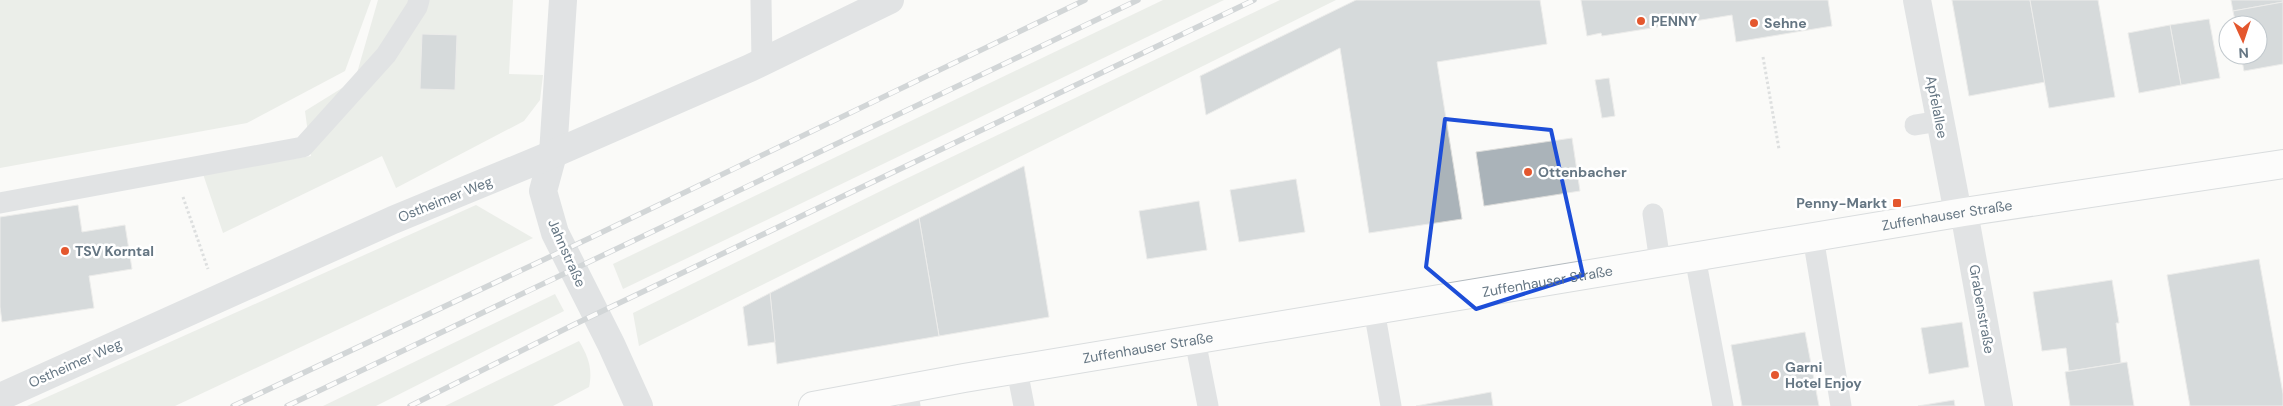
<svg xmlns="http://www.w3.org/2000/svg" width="2283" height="406" viewBox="0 0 2283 406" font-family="'DM Sans',sans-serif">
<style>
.green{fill:#dadfd7}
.building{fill:#aab3b9;stroke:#dcdcda}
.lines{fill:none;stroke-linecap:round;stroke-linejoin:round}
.secondary-casing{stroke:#b3babf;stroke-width:30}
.path{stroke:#bbbfc2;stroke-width:3;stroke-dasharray:2.5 2.5;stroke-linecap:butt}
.service{stroke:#c3c8cc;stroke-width:21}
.minor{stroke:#c3c8cc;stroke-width:28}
.secondary{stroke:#fff;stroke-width:28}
.rail-casing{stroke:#a2aab0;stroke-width:5.5}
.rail{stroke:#fff;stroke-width:4;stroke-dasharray:11;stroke-linecap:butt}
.marked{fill:none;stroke:#1d4ed8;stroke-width:4;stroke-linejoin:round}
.poi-dot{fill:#e4572e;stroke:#fff;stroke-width:2}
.labels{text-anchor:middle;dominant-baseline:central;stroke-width:5;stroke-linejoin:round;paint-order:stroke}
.poi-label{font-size:14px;font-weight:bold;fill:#657683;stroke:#fff;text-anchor:start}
.street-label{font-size:14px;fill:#657683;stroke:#fff}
</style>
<rect width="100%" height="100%" fill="#fafaf8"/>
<!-- green -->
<g class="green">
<path d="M 0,0 L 371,0 L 345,71 L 247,123 L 0,168 Z"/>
<path d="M 378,0 L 513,0 L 509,74 L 543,75 L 540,100 L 524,121 L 396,188 L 382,156 L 223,233 L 203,174 L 311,156 L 305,111 L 355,80 Z"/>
<path d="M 1163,0 L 1224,0 L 623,289 L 613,264 Z"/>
<path d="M 1280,0 L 1336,0 L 639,346 L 633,313 L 893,185 Z"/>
<path d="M 476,205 L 533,238 L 175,406 L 27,406 Z"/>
<path d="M 555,294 L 564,311 L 376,406 L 323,406 Z"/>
<path d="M 579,341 C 588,356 593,369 589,387 L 553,406 L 445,406 Z"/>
</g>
<!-- building -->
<g class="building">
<path d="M 1356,0 L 1540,0 L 1547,44 L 1437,62 L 1462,219 L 1369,233 L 1340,48 L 1206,115 L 1200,76 Z"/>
<path d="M 1581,0 L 1828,0 L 1832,26 L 1736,42 L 1732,15 L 1602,36 L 1601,33 L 1587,36 Z"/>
<path d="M 1952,0 L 2030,0 L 2045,82 L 1969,96 Z"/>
<path d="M 2030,0 L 2098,0 L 2115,97 L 2049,108 Z"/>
<path d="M 2231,0 L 2283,0 L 2283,2 L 2233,11 Z"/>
<path d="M 2283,2 L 2283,64 L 2244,71 L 2241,55 L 2258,55 L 2258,25 L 2236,25 L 2233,11 Z"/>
<path d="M 2209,19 L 2220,78 L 2181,85 L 2170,25 Z"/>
<path d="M 2170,25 L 2181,85 L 2139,93 L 2128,33 Z"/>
<path d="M 422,34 L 457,35 L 455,90 L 420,89 Z"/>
<path d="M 1609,78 L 1615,116 L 1602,118 L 1595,80 Z"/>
<path d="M 1572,138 L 1580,191 L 1484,206 L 1476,152 Z"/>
<path d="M 1024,166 L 1049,317 L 939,336 L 919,218 Z"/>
<path d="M 1296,179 L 1305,232 L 1239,242 L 1230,190 Z"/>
<path d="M 1199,201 L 1207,250 L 1147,259 L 1139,211 Z"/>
<path d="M 78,205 L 82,232 L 125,225 L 132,269 L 89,276 L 94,308 L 2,322 L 0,307 L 0,217 Z"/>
<path d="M 919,218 L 939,336 L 777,364 L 770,293 Z"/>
<path d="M 2259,259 L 2283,394 L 2283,406 L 2190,406 L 2167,275 Z"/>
<path d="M 2112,280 L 2119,323 L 2116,323 L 2121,363 L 2069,371 L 2066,348 L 2042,351 L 2033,292 Z"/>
<path d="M 770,293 L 775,342 L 748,346 L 743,307 Z"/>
<path d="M 1962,322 L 1969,367 L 1929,374 L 1921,328 Z"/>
<path d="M 1805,332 L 1819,406 L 1742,406 L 1731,345 Z"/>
<path d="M 2127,362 L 2134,406 L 2070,406 L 2065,372 Z"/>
<path d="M 1491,392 L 1493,406 L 1416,406 Z"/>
<path d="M 1954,400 L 1955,406 L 1918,406 Z"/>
</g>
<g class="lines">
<defs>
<g id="secondary">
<path id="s1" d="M 813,406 L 964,378 L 1964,212 L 2283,164"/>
</g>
</defs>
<!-- secondary casing -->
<use href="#secondary" class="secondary-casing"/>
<!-- path -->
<g class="path">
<path d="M 1763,57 L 1779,149"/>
<path d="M 183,197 L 208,269"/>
</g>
<!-- service -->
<g class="service">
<path d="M 761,0 L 762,62"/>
<path d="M 1915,125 L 1940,121"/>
<path d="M 0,203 L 303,147 L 386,55 L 417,7 L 419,0"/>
<path d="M 1653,214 L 1660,262"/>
<path d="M 1813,237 L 1841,406"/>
<path d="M 1695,257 L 1723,406"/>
<path d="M 1374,310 L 1391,406"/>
<path d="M 1195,340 L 1208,406"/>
<path d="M 1017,370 L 1024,406"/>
<path d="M 907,389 L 910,406"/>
</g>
<!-- minor -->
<g class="minor">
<path d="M 563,0 L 553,154 L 543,191 L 555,233 L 611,344 L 639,406"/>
<path d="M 1917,0 L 1958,213"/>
<path d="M 1964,212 L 1999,406"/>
<path d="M 0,397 L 393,220 L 553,154 L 750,68 L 890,0"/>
</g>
<!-- secondary -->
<use href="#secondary" class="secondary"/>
<defs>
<g id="rail">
<path d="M 233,406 L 592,237 L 1085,0"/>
<path d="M 287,406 L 1138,0"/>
<path d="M 410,406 L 571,326 L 1254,0"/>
</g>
</defs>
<!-- rail casing -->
<use href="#rail" class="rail-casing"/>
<!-- rail -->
<use href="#rail" class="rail"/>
</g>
<!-- marked area -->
<path d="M0 0H2283V406H0ZM 1445,119 L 1551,130 L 1583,275 L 1476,309 L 1426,267 Z" fill="#fafaf8" fill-opacity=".55" fill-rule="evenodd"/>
<path class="marked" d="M 1445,119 L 1551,130 L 1583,275 L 1476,309 L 1426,267 Z"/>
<!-- markers -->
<g class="poi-dot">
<circle cx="1641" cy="21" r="5"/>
<circle cx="1754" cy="23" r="5"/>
<circle cx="1528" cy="172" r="5"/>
<rect x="1892" y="198" width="10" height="10" rx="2.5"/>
<circle cx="65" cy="251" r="5"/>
<circle cx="1775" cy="375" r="5"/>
</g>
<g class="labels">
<!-- poi labels -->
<g class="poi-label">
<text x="1651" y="21">PENNY</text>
<text x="1764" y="23">Sehne</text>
<text x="1538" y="172">Ottenbacher</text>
<text x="1887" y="203" text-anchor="end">Penny-Markt</text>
<text x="75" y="251">TSV Korntal</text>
<text x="1785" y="367">Garni<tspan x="1785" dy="16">Hotel Enjoy</tspan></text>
</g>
<!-- street labels -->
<g class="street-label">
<text transform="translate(1937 107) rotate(79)">Apfelallee</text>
<text transform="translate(445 199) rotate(-22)">Ostheimer Weg</text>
<text stroke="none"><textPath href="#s1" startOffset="1150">Zuffenhauser Straße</textPath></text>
<text transform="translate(567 253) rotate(66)">Jahnstraße</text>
<text stroke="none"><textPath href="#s1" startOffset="745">Zuffenhauser Straße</textPath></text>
<text transform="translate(1982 309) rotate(80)">Grabenstraße</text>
<text stroke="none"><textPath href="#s1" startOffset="340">Zuffenhauser Straße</textPath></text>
<text transform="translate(75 363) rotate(-24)">Ostheimer Weg</text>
</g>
</g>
<!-- north arrow -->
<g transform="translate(2243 40) rotate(177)"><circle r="24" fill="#ffffff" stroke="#c1c8cd"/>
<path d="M0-4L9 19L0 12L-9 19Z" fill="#e4572e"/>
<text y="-8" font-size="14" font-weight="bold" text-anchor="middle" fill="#657683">N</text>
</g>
</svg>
